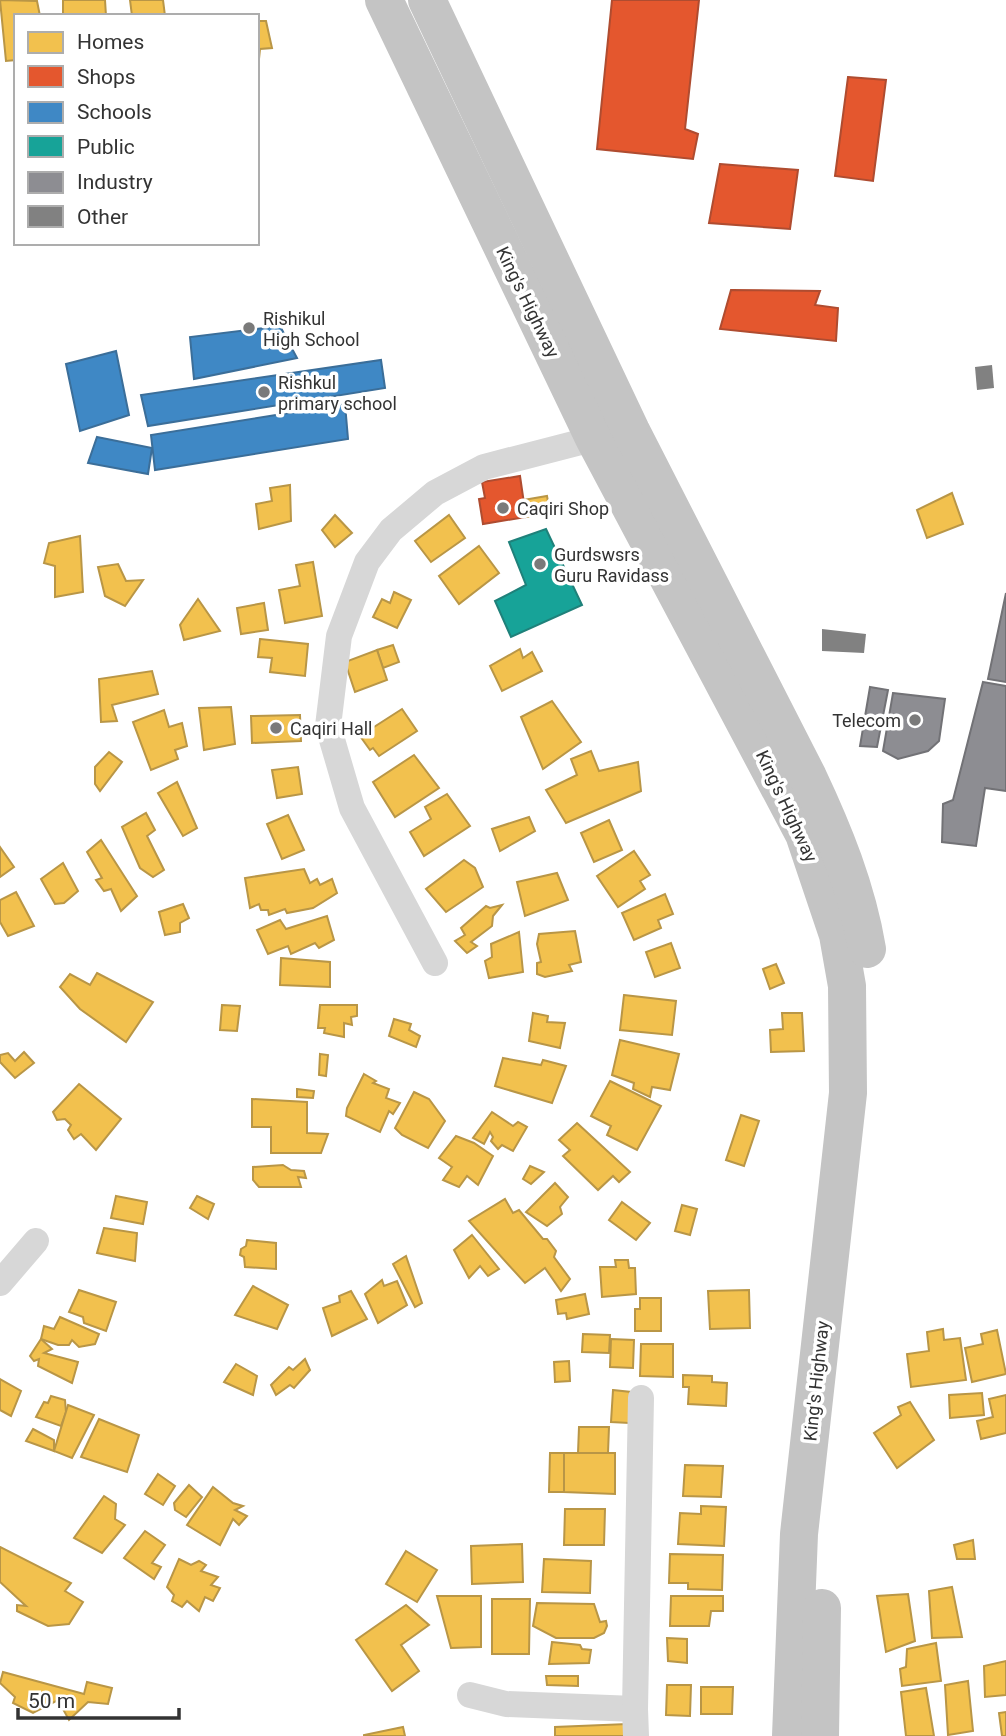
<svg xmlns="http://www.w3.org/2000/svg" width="1006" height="1736" viewBox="0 0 1006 1736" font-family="Roboto,sans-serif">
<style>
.homes{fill:#f2c14e;stroke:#b99646;stroke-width:2}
.shops{fill:#e4572e;stroke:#af4c30;stroke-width:2}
.schools{fill:#3f88c5;stroke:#3b6e99;stroke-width:2}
.public{fill:#17a398;stroke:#1f817a;stroke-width:2}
.industry{fill:#8d8d92;stroke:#727276;stroke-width:2}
.building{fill:#818181}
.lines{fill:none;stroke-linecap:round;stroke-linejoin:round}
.minor{stroke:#d7d7d7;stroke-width:26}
.highway{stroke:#c4c4c4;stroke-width:38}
.poi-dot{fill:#7a7a7a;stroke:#fff;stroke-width:2.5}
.labels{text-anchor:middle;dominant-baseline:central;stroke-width:7;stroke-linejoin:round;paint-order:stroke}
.street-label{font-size:18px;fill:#333;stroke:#fff}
.poi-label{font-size:18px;fill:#333;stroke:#fff;text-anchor:start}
</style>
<rect width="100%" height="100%" fill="#fff"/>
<!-- homes -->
<g class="homes">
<path d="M 0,0 L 37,1 L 40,16 L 16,16 L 16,60 L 6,61 Z"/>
<path d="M 63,0 L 105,0 L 106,16 L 63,16 Z"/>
<path d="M 130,0 L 163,0 L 165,16 L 132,16 Z"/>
<path d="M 257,21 L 266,21 L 272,48 L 260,49 L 259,59 L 257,59 Z"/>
<path d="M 290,485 L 291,521 L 259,529 L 256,504 L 272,501 L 270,488 Z"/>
<path d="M 952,493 L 963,524 L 927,538 L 917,510 Z"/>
<path d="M 547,496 L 550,513 L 526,517 L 523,500 Z"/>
<path d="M 335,515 L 352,533 L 335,547 L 322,530 Z"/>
<path d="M 449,515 L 465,538 L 431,562 L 415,541 Z"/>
<path d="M 80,536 L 83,592 L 55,597 L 55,566 L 44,563 L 49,543 Z"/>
<path d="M 479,546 L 499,573 L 459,604 L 439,576 Z"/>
<path d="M 313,562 L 322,616 L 285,623 L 279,590 L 300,586 L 296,565 Z"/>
<path d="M 118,564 L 126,581 L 143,580 L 125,606 L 105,596 L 98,567 Z"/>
<path d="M 394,592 L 411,600 L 397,628 L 373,617 L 382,599 L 390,603 Z"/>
<path d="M 198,599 L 220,631 L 184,640 L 180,625 Z"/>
<path d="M 264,603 L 268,630 L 241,634 L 237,608 Z"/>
<path d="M 260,639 L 308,644 L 305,676 L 270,672 L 272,658 L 258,657 Z"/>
<path d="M 393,645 L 399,662 L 383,668 L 377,650 Z"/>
<path d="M 520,649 L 523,658 L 532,652 L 542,671 L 502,691 L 490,666 Z"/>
<path d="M 377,650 L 387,680 L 355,692 L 345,662 Z"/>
<path d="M 152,671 L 158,694 L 112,705 L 117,721 L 101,722 L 99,679 Z"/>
<path d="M 552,701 L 581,742 L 543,769 L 521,717 Z"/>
<path d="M 231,707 L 235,744 L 204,750 L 199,708 Z"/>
<path d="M 402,709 L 417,731 L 379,756 L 373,748 L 370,750 L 360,736 Z"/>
<path d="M 164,710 L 169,727 L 182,723 L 187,746 L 175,750 L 178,759 L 151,770 L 133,722 Z"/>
<path d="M 300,715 L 301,741 L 252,743 L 251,716 Z"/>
<path d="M 591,751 L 599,771 L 638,762 L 641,791 L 566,823 L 546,790 L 577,775 L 571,759 Z"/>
<path d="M 109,752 L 122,762 L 100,791 L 95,784 L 95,767 Z"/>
<path d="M 414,755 L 439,788 L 395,817 L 373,782 Z"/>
<path d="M 298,767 L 302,794 L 277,798 L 272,770 Z"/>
<path d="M 177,782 L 197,828 L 183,836 L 158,793 Z"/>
<path d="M 447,794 L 470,826 L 424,856 L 410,832 L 431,819 L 425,807 Z"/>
<path d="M 146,813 L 155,830 L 147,836 L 164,870 L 153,877 L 140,868 L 122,827 Z"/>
<path d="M 288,815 L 304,850 L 282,859 L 267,824 Z"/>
<path d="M 529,817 L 535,831 L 500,851 L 492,829 Z"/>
<path d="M 609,820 L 622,850 L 594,862 L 581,833 Z"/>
<path d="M 101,840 L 137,896 L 121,911 L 111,889 L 104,891 L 96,880 L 102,878 L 87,852 Z"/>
<path d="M 0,847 L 14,867 L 0,877 Z"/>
<path d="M 634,851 L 650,875 L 640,881 L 645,889 L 618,907 L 597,876 Z"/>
<path d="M 464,860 L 475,868 L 483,887 L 446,912 L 426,889 Z"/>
<path d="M 63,863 L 78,891 L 64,903 L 55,904 L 41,879 Z"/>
<path d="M 304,869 L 310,883 L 317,879 L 320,885 L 332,879 L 337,893 L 313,908 L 287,913 L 285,909 L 269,915 L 268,910 L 261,910 L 259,904 L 250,908 L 245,878 Z"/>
<path d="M 557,873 L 568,900 L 525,916 L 517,882 Z"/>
<path d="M 16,892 L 34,926 L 8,936 L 0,922 L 0,900 Z"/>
<path d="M 665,894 L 673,914 L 658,920 L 661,928 L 634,940 L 622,913 Z"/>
<path d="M 183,904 L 189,918 L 180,923 L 180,932 L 165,935 L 159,912 Z"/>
<path d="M 502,905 L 493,916 L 492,926 L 471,942 L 477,946 L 467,953 L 455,941 L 465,935 L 461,928 L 486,906 L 490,908 Z"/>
<path d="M 327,916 L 334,940 L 319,948 L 315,943 L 291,954 L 288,946 L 268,954 L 257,930 L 280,920 L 286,929 Z"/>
<path d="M 575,931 L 581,962 L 569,965 L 572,971 L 545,977 L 537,974 L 537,963 L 541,962 L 537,944 L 539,934 Z"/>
<path d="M 519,932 L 523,972 L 489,978 L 485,961 L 492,957 L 491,944 Z"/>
<path d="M 671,943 L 680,968 L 655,977 L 646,952 Z"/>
<path d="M 281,958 L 330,962 L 330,987 L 280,985 Z"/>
<path d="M 776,964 L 784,983 L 770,989 L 763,969 Z"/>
<path d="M 97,973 L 153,1002 L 126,1042 L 80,1009 L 60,987 L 70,974 L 90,985 Z"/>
<path d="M 624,995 L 676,1001 L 672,1035 L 620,1030 Z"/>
<path d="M 222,1005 L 240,1006 L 237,1031 L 220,1030 Z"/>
<path d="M 320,1005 L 357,1005 L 357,1016 L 351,1017 L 352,1025 L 344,1023 L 344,1037 L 324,1033 L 325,1028 L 318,1028 Z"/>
<path d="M 533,1013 L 548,1016 L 547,1022 L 565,1023 L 560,1048 L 529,1041 Z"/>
<path d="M 782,1013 L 802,1013 L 804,1051 L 771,1052 L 770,1030 L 783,1029 Z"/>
<path d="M 394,1019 L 411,1024 L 409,1030 L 420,1036 L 416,1047 L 389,1036 Z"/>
<path d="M 620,1040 L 679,1054 L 670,1090 L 652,1087 L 650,1097 L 633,1089 L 634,1083 L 612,1075 Z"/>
<path d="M 24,1052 L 34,1063 L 15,1078 L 0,1062 L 0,1055 L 8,1053 L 15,1061 Z"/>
<path d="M 320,1054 L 328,1055 L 326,1076 L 319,1075 Z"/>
<path d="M 503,1058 L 541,1065 L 543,1060 L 566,1066 L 552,1103 L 495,1086 Z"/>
<path d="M 364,1074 L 376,1081 L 373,1083 L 389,1089 L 386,1098 L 400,1103 L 393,1114 L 389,1111 L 380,1132 L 346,1116 L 347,1108 Z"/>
<path d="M 610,1081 L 661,1106 L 637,1150 L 607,1135 L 611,1126 L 591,1116 Z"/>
<path d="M 79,1084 L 121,1119 L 96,1150 L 81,1134 L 74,1139 L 68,1130 L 71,1125 L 65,1119 L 57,1120 L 53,1112 Z"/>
<path d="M 297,1089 L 314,1091 L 313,1098 L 297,1097 Z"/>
<path d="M 414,1092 L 429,1099 L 445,1121 L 428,1148 L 402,1135 L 395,1128 Z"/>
<path d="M 252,1099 L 307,1102 L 307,1133 L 328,1134 L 321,1153 L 271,1153 L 271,1127 L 252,1127 Z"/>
<path d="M 492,1112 L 513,1126 L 518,1122 L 527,1127 L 513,1151 L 502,1145 L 498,1149 L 491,1141 L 493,1137 L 490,1132 L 484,1144 L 473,1138 Z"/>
<path d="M 741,1115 L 759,1121 L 744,1166 L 726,1160 Z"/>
<path d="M 577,1123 L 630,1172 L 619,1182 L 613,1176 L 598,1190 L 563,1156 L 570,1150 L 559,1140 Z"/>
<path d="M 456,1136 L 474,1143 L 493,1156 L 478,1185 L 467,1176 L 459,1187 L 443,1180 L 452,1167 L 439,1158 Z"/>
<path d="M 283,1165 L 291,1170 L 304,1171 L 306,1178 L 298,1177 L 301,1187 L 259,1187 L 253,1180 L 253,1167 Z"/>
<path d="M 530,1166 L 544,1172 L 531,1184 L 523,1179 Z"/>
<path d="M 555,1183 L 568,1197 L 560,1207 L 562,1214 L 547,1226 L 526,1212 Z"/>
<path d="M 116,1196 L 147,1202 L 143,1224 L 111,1218 Z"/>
<path d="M 197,1196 L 214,1204 L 208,1219 L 190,1208 Z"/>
<path d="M 505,1199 L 513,1213 L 519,1210 L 543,1239 L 547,1239 L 556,1251 L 554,1257 L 570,1279 L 561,1291 L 545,1268 L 525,1283 L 469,1221 Z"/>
<path d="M 622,1202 L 650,1223 L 636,1240 L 609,1220 Z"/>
<path d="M 682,1205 L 697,1209 L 690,1235 L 675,1231 Z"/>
<path d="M 104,1228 L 137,1233 L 135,1261 L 97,1253 Z"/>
<path d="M 472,1235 L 499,1269 L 488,1276 L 480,1266 L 469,1278 L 454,1250 Z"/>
<path d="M 247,1240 L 276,1243 L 276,1269 L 245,1267 L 244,1257 L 240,1255 L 241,1249 L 246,1246 Z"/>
<path d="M 406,1256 L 422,1303 L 415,1307 L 393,1264 Z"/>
<path d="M 615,1260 L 628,1260 L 629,1268 L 635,1268 L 636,1294 L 602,1297 L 600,1267 L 616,1267 Z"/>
<path d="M 382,1280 L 384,1286 L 397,1281 L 407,1305 L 378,1323 L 365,1294 Z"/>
<path d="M 253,1286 L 288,1305 L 277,1329 L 235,1315 Z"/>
<path d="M 79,1290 L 116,1302 L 106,1331 L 84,1323 L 83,1317 L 69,1312 Z"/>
<path d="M 749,1290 L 750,1328 L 710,1329 L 708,1291 Z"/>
<path d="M 351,1291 L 367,1319 L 332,1336 L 323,1308 L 340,1302 L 339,1296 Z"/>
<path d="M 585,1294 L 589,1314 L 567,1319 L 566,1313 L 558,1314 L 556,1300 Z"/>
<path d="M 640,1298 L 661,1298 L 661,1331 L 635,1331 L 635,1309 L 640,1309 Z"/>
<path d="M 60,1317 L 99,1334 L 95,1344 L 79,1347 L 72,1340 L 69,1345 L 58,1345 L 41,1339 L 44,1326 L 54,1329 Z"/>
<path d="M 943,1329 L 944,1340 L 960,1338 L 966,1380 L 911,1387 L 907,1354 L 929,1351 L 927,1332 Z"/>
<path d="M 997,1330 L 1006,1374 L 972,1382 L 965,1348 L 983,1344 L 981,1334 Z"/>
<path d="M 583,1334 L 610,1335 L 609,1353 L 582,1352 Z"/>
<path d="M 41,1339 L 52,1349 L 44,1353 L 78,1362 L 72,1383 L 38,1366 L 39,1359 L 34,1361 L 30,1356 Z"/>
<path d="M 611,1339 L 634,1340 L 633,1368 L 610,1367 Z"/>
<path d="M 641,1344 L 673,1344 L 673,1377 L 640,1376 Z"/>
<path d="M 305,1359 L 310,1370 L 294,1388 L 290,1385 L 276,1395 L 271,1385 L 289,1367 L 293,1370 Z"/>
<path d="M 569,1361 L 570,1381 L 555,1382 L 554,1362 Z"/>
<path d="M 236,1364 L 257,1376 L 253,1395 L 224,1382 Z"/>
<path d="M 683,1375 L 712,1376 L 712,1382 L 727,1383 L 726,1406 L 688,1404 L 689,1387 L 683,1387 Z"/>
<path d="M 0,1379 L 21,1391 L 11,1416 L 0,1410 Z"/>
<path d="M 613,1390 L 631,1392 L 629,1423 L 611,1422 Z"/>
<path d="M 982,1393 L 984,1415 L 950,1418 L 949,1395 Z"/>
<path d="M 1006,1395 L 1006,1433 L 981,1439 L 977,1421 L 993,1417 L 989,1399 Z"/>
<path d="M 51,1396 L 65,1400 L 66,1412 L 61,1426 L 36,1417 L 44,1402 L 48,1403 Z"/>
<path d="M 910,1402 L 934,1440 L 897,1468 L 874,1433 L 901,1415 L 898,1407 Z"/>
<path d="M 68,1405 L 94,1415 L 72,1458 L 54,1451 Z"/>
<path d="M 99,1419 L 139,1435 L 127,1472 L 81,1457 Z"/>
<path d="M 579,1427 L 609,1427 L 608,1453 L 578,1453 Z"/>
<path d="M 33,1429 L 54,1440 L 54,1451 L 26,1441 Z"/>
<path d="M 550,1453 L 564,1453 L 564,1492 L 549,1492 Z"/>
<path d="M 564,1453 L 615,1453 L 615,1494 L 564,1492 Z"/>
<path d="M 685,1465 L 723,1466 L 721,1497 L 683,1496 Z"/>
<path d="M 158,1474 L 175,1486 L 163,1505 L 145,1494 Z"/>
<path d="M 189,1485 L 202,1497 L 186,1517 L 175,1510 L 174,1503 Z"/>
<path d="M 213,1487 L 233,1503 L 243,1506 L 235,1510 L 247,1516 L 239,1525 L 233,1519 L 220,1545 L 187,1525 Z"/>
<path d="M 104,1496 L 116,1504 L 115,1519 L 125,1525 L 102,1553 L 74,1538 Z"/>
<path d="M 701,1506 L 726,1507 L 724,1546 L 678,1544 L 680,1513 L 701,1514 Z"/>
<path d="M 565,1509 L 605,1509 L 604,1545 L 564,1545 Z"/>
<path d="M 145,1531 L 165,1545 L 152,1563 L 161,1567 L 154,1579 L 124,1558 Z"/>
<path d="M 973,1540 L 975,1559 L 957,1559 L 954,1545 Z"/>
<path d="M 522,1544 L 523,1582 L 472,1584 L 471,1546 Z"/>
<path d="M 0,1547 L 71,1583 L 65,1591 L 83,1602 L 69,1624 L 48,1626 L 17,1611 L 17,1605 L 26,1606 L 0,1582 Z"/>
<path d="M 406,1551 L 437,1570 L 417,1602 L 386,1584 Z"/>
<path d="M 670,1554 L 723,1555 L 722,1590 L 688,1589 L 688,1583 L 669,1583 Z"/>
<path d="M 179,1559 L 191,1565 L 199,1561 L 206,1565 L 201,1571 L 218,1577 L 211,1585 L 220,1588 L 213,1601 L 205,1597 L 199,1611 L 187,1601 L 182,1607 L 172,1601 L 174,1595 L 167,1587 Z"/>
<path d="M 544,1559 L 591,1561 L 590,1593 L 542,1592 Z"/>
<path d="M 952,1587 L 962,1637 L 932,1638 L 929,1591 Z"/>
<path d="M 908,1594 L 915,1641 L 886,1652 L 877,1596 Z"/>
<path d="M 437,1596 L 481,1596 L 481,1647 L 451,1648 Z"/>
<path d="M 671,1596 L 723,1596 L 723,1611 L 711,1611 L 709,1626 L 670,1626 Z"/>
<path d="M 492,1599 L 530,1599 L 529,1654 L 492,1654 Z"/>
<path d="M 537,1603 L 594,1604 L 600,1622 L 606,1621 L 607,1626 L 604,1633 L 594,1638 L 556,1638 L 533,1626 Z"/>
<path d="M 406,1605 L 429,1625 L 401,1645 L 419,1671 L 392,1691 L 356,1640 Z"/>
<path d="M 667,1638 L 687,1639 L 687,1663 L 668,1661 Z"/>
<path d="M 552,1642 L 580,1645 L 582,1649 L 591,1650 L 589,1663 L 549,1664 Z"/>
<path d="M 936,1643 L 941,1681 L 902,1686 L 900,1669 L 906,1667 L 907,1649 Z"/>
<path d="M 1006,1661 L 1006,1695 L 985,1697 L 984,1666 Z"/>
<path d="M 3,1672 L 84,1694 L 87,1682 L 112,1688 L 108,1704 L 88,1702 L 69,1720 L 58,1700 L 33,1713 L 13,1703 L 15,1697 L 0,1683 Z"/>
<path d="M 546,1676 L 578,1676 L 578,1686 L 547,1685 Z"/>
<path d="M 968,1681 L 973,1731 L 948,1735 L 945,1685 Z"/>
<path d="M 667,1685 L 691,1685 L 690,1716 L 666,1715 Z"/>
<path d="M 701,1687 L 733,1687 L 732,1714 L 701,1714 Z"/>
<path d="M 926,1688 L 934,1736 L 906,1736 L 901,1692 Z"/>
<path d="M 1006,1712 L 1006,1736 L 1002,1736 L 999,1713 Z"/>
<path d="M 627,1724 L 628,1736 L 555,1736 L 555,1727 Z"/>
<path d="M 403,1727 L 405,1736 L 364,1736 L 364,1735 Z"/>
</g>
<!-- shops -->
<g class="shops">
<path d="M 612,0 L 699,0 L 685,129 L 698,134 L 693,159 L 597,149 Z"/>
<path d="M 848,77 L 886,80 L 873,181 L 835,176 Z"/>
<path d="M 720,164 L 798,170 L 790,229 L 709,223 Z"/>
<path d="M 731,290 L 820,291 L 815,305 L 838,308 L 836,341 L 720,329 Z"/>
<path d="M 520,476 L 526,517 L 483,524 L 479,499 L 485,498 L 482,482 Z"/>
</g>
<!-- schools -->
<g class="schools">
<path d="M 280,326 L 297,358 L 194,379 L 190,337 Z"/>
<path d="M 116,351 L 129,415 L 80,431 L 66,364 Z"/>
<path d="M 381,360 L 385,388 L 148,426 L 141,395 Z"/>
<path d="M 345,404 L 348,439 L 155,470 L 151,435 Z"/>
<path d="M 97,437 L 152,448 L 148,474 L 88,463 Z"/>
</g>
<!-- public -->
<path class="public" d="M 546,529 L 582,605 L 511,637 L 495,601 L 526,585 L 509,542 Z"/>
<!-- industry -->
<g class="industry">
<path d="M 1006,593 L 1006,682 L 988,679 Z"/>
<path d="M 983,682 L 1006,686 L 1006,791 L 985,788 L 976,846 L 942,842 L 943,804 L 953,800 Z"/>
<path d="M 870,687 L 888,690 L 877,747 L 860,746 Z"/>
<path d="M 893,693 L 945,699 L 939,741 L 928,751 L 898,759 L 883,751 Z"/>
</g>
<!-- building -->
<g class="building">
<path d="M 992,365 L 994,388 L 977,390 L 975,367 Z"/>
<path d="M 822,629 L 866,634 L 864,653 L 822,651 Z"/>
</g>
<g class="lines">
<!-- minor -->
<g class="minor">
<path d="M 435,963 L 352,808 L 328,726 L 339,636 L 367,562 L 391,530 L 435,493 L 484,467 L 608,435"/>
<path d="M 0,1283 L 36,1241"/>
<path d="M 470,1695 L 506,1704 L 635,1709"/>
<path d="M 636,1736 L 635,1709 L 641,1398"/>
</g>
<!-- highway -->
<g class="highway">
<path d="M 384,0 L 594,438 L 804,834 L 838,935 L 847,986 L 848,1093 L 799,1534 L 791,1736"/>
<path d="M 427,0 L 631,431 L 808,777 C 834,832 857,889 867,949"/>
<path d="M 820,1736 L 822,1608"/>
</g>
</g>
<!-- markers -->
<g class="poi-dot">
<circle cx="249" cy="328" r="7"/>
<circle cx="264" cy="392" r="7"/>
<circle cx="503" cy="508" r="7"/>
<circle cx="540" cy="564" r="7"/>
<circle cx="915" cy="720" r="7"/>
<circle cx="276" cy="728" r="7"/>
</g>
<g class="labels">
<!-- street labels -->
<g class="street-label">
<text transform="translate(528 302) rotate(64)">King's Highway</text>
<text transform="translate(787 806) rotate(65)">King's Highway</text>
<text transform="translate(816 1381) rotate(-84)">King's Highway</text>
</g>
<!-- poi labels -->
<g class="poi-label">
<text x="263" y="318">Rishikul<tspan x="263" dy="21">High School</tspan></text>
<text x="278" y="382">Rishkul<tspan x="278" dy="21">primary school</tspan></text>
<text x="517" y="508">Caqiri Shop</text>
<text x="554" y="554">Gurdswsrs<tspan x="554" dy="21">Guru Ravidass</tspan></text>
<text x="901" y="720" text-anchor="end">Telecom</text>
<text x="290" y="728">Caqiri Hall</text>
</g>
</g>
<!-- legend -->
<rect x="14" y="14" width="245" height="231" fill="#ffffff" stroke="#adadad" stroke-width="2"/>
<rect x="28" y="32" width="35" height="21" fill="#f2c14e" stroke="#adadad" stroke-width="2"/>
<text x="77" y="49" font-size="21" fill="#333333">Homes</text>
<rect x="28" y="66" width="35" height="21" fill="#e4572e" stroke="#adadad" stroke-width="2"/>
<text x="77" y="84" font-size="21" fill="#333333">Shops</text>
<rect x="28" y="102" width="35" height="21" fill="#3f88c5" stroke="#adadad" stroke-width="2"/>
<text x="77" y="119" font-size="21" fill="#333333">Schools</text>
<rect x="28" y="136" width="35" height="21" fill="#17a398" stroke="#adadad" stroke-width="2"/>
<text x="77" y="154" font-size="21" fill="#333333">Public</text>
<rect x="28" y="172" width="35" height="21" fill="#8d8d92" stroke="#adadad" stroke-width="2"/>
<text x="77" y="189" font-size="21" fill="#333333">Industry</text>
<rect x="28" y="206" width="35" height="21" fill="#818181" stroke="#adadad" stroke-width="2"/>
<text x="77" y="224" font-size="21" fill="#333333">Other</text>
<!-- scale -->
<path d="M18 1708v10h161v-10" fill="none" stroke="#333333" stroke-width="3.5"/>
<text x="28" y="1708" font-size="21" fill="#333333" stroke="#ffffff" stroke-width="5" paint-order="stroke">50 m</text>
</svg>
